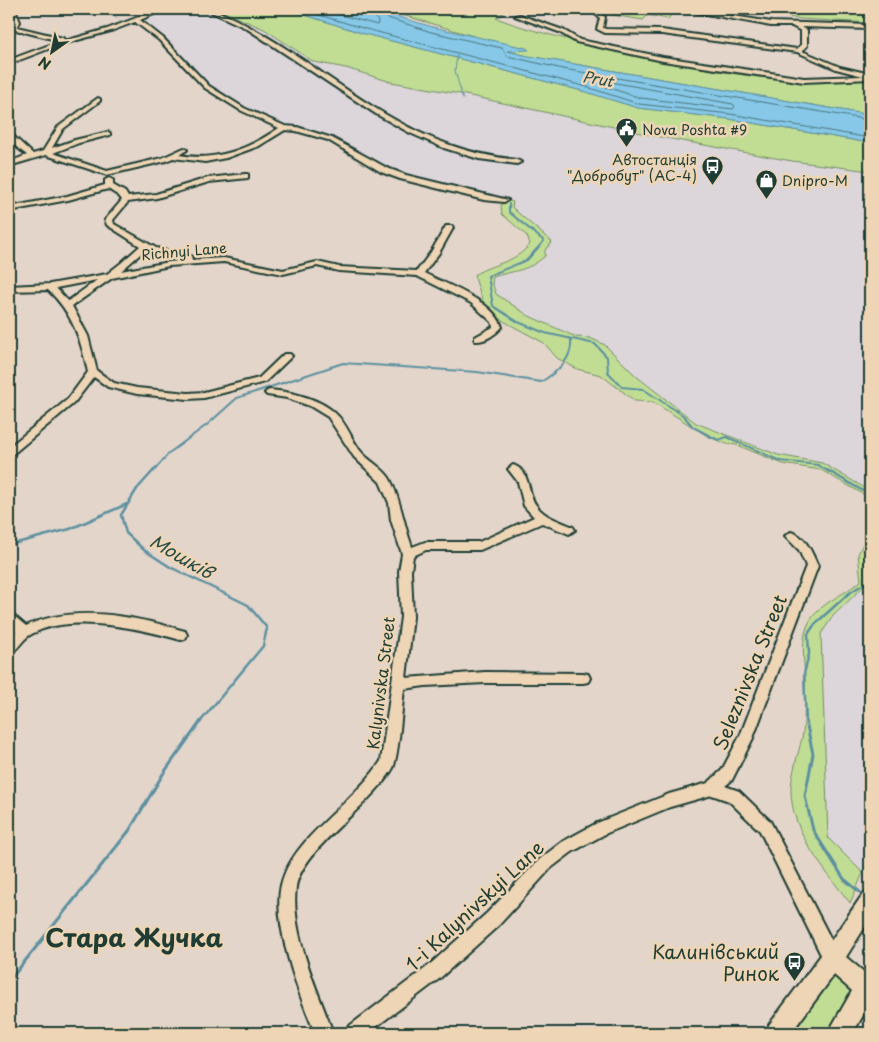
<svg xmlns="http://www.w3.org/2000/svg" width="879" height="1042" viewBox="0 0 879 1042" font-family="'Playpen Sans',sans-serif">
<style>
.built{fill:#dcd5d9}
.green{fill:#c1dd94;stroke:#708d64}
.water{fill:#87c8e8;stroke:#5d90a0}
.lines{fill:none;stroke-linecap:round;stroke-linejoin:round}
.shore{stroke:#49757c;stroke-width:1}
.stream-far3{stroke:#5d90a0;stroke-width:1}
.stream-far2{stroke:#5d90a0;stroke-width:2}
.stream-far1{stroke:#5d90a0;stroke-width:2.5}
.stream{stroke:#5d90a0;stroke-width:3}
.minor-casing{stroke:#1f3d34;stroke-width:4}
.major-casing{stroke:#1f3d34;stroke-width:4}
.minor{fill:#edd5b5;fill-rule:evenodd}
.major{fill:#edd5b5;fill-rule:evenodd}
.labels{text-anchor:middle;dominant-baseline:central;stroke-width:5;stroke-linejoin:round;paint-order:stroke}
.far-poi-label{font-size:14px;fill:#1f3d34;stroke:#edd5b5;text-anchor:start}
.far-street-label{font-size:14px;fill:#1f3d34;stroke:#edd5b5}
.far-water-label{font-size:15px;font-style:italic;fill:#294b46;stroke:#edd5b5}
.street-label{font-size:16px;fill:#1f3d34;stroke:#edd5b5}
.water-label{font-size:18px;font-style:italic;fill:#294b46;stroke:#edd5b5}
.near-street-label{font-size:19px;fill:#1f3d34;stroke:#edd5b5}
.near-poi-label{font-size:19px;fill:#1f3d34;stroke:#edd5b5;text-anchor:end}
.near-district-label{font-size:25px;font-weight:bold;fill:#1f3d34;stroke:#edd5b5}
</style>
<rect width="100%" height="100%" fill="#e3d5ca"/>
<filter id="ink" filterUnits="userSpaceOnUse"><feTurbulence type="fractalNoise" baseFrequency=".02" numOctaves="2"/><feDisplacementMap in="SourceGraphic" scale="10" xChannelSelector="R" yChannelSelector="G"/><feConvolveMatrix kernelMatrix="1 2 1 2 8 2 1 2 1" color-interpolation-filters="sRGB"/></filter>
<g filter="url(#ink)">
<!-- built -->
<g class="built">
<path d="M 167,9 L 217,9 L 264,29 L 314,62 L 346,68 L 391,82 L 466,95 L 655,136 L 792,161 L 870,171 L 870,491 L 822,463 L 778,455 L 696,423 L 636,376 L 616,356 L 590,338 L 576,337 L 529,316 L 496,294 L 492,283 L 493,277 L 525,270 L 539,231 L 512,207 L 513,201 L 391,170 L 327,135 L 273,122 L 239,106 L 212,89 L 158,33 L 138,19 Z"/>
<path d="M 870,580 L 870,876 L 863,873 L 828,838 L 821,634 L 833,616 Z"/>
</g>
<!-- green -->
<g class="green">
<path d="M 217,9 L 286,9 L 365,34 L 586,92 L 638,108 L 729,119 L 870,143 L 870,171 L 792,161 L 655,136 L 466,95 L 391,82 L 346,68 L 314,62 L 264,29 Z"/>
<path d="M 382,9 C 422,9 465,4 504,14 L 496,18 C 538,34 581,42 625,52 C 703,69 782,87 862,79 L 863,73 L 870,74 L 870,115 L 528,56 L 507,51 L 525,50 L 526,48 L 487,40 Z"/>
<path d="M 574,9 L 676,9 L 668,19 L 648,15 L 643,20 Z"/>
<path d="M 696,9 L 810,9 L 870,14 L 870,23 L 800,19 L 758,12 L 733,12 L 718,14 Z"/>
<path d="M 505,199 L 513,202 L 512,207 L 517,212 L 552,242 L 545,250 L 545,256 C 527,272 514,270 493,277 L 492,283 L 496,294 L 529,316 L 576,337 L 590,338 L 605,345 L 636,376 L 696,423 L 778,455 L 822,463 L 870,491 L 870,498 L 821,470 L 783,464 L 737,445 L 727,444 L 709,437 L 653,402 L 635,401 L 601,375 L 577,369 L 557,358 L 544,343 L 496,317 L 484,304 L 474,275 C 495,262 514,264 530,244 L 527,236 L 502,214 L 501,206 Z"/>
<path d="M 870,543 L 870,580 L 833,616 L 821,634 L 828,838 L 863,873 L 850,903 C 825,870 791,833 791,790 C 792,771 798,755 802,738 C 805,724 804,709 805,696 C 807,674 799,648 807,627 C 815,605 844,595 861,581 L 858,554 L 863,544 Z"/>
<path d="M 838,977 L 852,988 L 853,998 L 832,1033 L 794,1033 L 830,978 Z"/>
</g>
<!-- water -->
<path class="water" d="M 286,9 L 371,9 L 433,27 L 526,48 L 529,50 L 507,51 L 528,56 L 870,115 L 870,143 L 729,119 L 638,108 L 586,92 L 365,34 Z"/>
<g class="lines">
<!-- shore -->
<g class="shore">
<path d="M 299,9 L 366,29 L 587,87 L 639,104 L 730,114 L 870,138"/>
<path d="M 319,9 L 377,25 L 378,22 L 372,9"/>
<path d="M 378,9 L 382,16 L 431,32 L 502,48 L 507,56 L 563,69 L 870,120"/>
<path d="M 605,81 L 733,104 L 735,106 L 733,109 L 641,98 L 603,86 L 602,83 Z"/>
</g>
<!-- stream-far3 -->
<g class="stream-far3">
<path d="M 107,9 L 119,20 L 126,22"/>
<path d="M 457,55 L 455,71 L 463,99"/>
</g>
<!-- stream-far2 -->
<g class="stream-far2">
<path d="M 509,204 L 509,212 L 544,241 L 527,260 L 488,276 L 493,306 L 518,322 L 545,333 L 595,344 L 607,357 L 608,372 L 622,387 L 643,389 L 684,416 L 693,427 L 718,440 L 727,437 L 780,461 L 818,465 L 829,472"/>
<path d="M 153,472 L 169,453 L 208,424 L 237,398 L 343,363 L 477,372 L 541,382 C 556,373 573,359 571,340"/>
</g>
<!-- stream-far1 -->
<g class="stream-far1">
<path d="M 154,470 L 137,489 L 121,515 L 126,533 L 144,550 L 170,567 L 248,605 L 267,628 L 263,646 L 200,722"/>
<path d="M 827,470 L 870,495"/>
<path d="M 9,545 L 70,529 L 127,504"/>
<path d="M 870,550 L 867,552 L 866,563 L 870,572"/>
<path d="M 806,722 L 804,674 L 809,654 L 808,634 L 815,624 L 848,594 L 868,581 L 870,573"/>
</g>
<!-- stream -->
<g class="stream">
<path d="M 806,721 L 813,754 L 805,796 L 813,830 L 844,879 L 861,893"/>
<path d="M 9,981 L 129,831 L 163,774 L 201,721"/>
</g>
<defs>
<g id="minor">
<path d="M 9,9 L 15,9 L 20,22 L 17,27 L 63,38 L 65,41 L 107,29 L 160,9 L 166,9 L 140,20 L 163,38 L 209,86 L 244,108 L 285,126 L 297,127 L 332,138 L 387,168 L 406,175 L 508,200 L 504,202 L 484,200 L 400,179 L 381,172 L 328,140 L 296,131 L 285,130 L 259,146 L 226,158 L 205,162 L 173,158 L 166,161 L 107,175 L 46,155 L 9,166 L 9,162 L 27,155 C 19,149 9,143 9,132 L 33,154 L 43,151 L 58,127 L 98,98 L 100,99 L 100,101 L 63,129 L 52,148 L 75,140 L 108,132 L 110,133 L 110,135 L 79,143 L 53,153 L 107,171 L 162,158 L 184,148 L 187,150 L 179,155 C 216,162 249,149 279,128 L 240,110 L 205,88 L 159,40 L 135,22 L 111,31 L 59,45 L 9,64 L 9,60 L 60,41 L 12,29 L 14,22 Z"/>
<path d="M 205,9 L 212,9 C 297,43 363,115 450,145 C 472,153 494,157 517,160 L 521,162 L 517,164 L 479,159 L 444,148 L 410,133 L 376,114 L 246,28 Z"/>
<path d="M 589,9 L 595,9 L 605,17 L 603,28 L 606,29 L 662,30 L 797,49 L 801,45 L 801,31 L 792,26 L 771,26 L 678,9 L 689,9 L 771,22 L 870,25 L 870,29 L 801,27 L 807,30 L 807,46 L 802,51 L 840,67 L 866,73 L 866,75 L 870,75 L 870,79 L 804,82 L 663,61 L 576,42 L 559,32 L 515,16 L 520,15 L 563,30 L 580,40 L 663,57 L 804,78 L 863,76 L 836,69 L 797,52 L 662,34 L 605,33 L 597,29 L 600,18 Z"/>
<path d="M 866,51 L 870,51 L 870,55 L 866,53 Z"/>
<path d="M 245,174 L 248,174 L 248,178 L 209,182 L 157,198 L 128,202 L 113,220 L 114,224 L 156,248 L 191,256 L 192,258 L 190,260 L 224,258 L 283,270 L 317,262 L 339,267 L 417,271 L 431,252 L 446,226 L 452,226 L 453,228 L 439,253 L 424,273 C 447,285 494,301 502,327 C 496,334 485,342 475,341 L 475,337 L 493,327 L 492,322 L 471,303 L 417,276 L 339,271 L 317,266 L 283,274 L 224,262 L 169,266 L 112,278 L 72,306 L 88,336 L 97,371 L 114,383 L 137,388 L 188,393 L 204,392 L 259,378 L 284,354 L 290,354 L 292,356 L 265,382 L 204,398 L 188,399 L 137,394 L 108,387 L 94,377 L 74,403 L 13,454 L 9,455 L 9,447 L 68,399 L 88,372 C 81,340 72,312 48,290 L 9,291 L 9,286 L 50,284 L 107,274 L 121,263 L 140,246 L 107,225 L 105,220 L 122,200 L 119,196 L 108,189 L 68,200 L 9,211 L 9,207 L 67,196 L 105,185 L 105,180 L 109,178 L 113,180 L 113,185 L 125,192 L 128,197 L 156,194 L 208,178 ZM 146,249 L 150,252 L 187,260 L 169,262 L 121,271 ZM 97,280 L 68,301 L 56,288 Z"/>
<path d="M 270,390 C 291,392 319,398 335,413 C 347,423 352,442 363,454 C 372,463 386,470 391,481 C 401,502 404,525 412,547 L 425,542 L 479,542 L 534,517 L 524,506 L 518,482 L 508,469 L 513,465 C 531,471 527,493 536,505 C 544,517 560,521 573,527 L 575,530 L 569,534 L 542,523 L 480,550 L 426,550 L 413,556 L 411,571 L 413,617 L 406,678 L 485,672 L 583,673 L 588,674 L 590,678 L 588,682 L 583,683 L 485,683 L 425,686 L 404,689 C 402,705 399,756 393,768 C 373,804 302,849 296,887 C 290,933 318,991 333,1033 L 315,1033 C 300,997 272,924 281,885 C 285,868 294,855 305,842 C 329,815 361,791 381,761 L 401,617 L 399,571 L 402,554 L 391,520 L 389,503 L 380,482 L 354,457 L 328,417 L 310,406 L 287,398 L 267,395 L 265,393 L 267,391 Z"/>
<path d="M 791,532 C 806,536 812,553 818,566 L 753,738 L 732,780 L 725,786 L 739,791 L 770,821 L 838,953 L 840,959 L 838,965 L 832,967 L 826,965 L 760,831 L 729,801 L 712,795 L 670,807 L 607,833 L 572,852 L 551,868 L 499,925 L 439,979 L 368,1033 L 345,1033 L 348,1027 L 427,967 L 487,913 L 541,858 L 562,842 L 597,823 L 669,794 L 708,783 L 722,770 L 740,736 L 806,566 L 799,550 L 785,536 Z"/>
<path d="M 9,613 L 13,615 L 26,626 C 73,604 133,616 181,630 L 185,631 L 187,635 L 185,639 L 181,640 C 141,629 84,616 43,629 C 38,631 30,634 26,638 C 20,643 17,651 9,653 L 9,640 L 16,632 L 9,625 Z"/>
</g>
<path id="major" d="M 870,891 L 870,919 L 846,957 L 865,973 L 870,971 L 870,1003 L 853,1033 L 828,1033 L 852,991 L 834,975 L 791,1033 L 766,1033 L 769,1025 L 824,951 L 863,894 Z"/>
</defs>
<!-- minor casing -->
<use href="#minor" class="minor-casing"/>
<!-- major casing -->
<use href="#major" class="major-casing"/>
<!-- minor -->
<use href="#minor" class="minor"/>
<!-- major -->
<use href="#major" class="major"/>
</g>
</g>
<!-- icons -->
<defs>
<symbol id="civic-pin" viewBox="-11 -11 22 30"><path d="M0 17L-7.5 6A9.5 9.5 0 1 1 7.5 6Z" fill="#1f3d34" stroke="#edd5b5"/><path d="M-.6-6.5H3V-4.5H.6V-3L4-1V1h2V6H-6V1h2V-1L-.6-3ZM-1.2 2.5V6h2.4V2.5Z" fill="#fff"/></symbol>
<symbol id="bus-pin" viewBox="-11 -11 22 30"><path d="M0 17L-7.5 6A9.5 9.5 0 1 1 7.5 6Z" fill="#1f3d34" stroke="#edd5b5"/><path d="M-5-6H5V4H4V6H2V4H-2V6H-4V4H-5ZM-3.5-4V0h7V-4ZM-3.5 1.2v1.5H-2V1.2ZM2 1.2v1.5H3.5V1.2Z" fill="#fff"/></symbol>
<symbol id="shop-pin" viewBox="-11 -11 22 30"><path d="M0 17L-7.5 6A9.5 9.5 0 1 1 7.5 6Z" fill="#1f3d34" stroke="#edd5b5"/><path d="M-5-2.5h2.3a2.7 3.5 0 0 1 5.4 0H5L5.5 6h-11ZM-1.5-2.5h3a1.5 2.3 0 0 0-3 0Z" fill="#fff"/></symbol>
</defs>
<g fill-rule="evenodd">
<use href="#civic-pin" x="614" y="116" width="25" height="34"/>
<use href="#bus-pin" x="700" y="154" width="25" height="34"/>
<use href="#shop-pin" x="754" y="168" width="25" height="34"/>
<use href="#bus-pin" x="782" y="950" width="25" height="34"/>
</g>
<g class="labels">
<!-- far-poi labels -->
<g class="far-poi-label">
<text x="642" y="129">Nova Poshta #9</text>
<text x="697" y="159" text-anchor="end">Автостанція<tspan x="697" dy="16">"Добробут" (АС-4)</tspan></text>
<text x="782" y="180">Dnipro-M</text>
</g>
<!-- far-street labels -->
<g class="far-street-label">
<text transform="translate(184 251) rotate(-5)">Richnyi Lane</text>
</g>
<!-- far-water labels -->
<g class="far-water-label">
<text transform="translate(598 78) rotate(10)">Prut</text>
</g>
<!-- street labels -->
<g class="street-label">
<text transform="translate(380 683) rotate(-83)">Kalynivska Street</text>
</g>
<!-- water labels -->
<g class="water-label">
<text transform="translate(182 556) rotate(30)">Мошків</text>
</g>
<!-- near-street labels -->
<g class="near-street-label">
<text transform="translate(749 672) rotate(-68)">Seleznivska Street</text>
<text transform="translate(474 905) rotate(-43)">1-i Kalynivskyi Lane</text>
</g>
<!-- near-poi labels -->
<g class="near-poi-label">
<text x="779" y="951">Калинівський<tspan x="779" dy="22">Ринок</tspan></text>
</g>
<!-- near-district labels -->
<g class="near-district-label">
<text x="134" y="937">Стара Жучка</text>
</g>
</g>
<!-- margin -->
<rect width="879" height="1042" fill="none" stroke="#edd5b5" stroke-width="30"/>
<rect x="15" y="15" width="849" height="1012" fill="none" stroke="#1f3d34" stroke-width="2" filter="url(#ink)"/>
<!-- north arrow -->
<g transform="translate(52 52) rotate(213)" stroke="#edd5b5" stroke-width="4" paint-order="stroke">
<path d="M0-4L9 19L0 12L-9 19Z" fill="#1f3d34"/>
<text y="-8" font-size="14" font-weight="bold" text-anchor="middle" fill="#1f3d34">N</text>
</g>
</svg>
